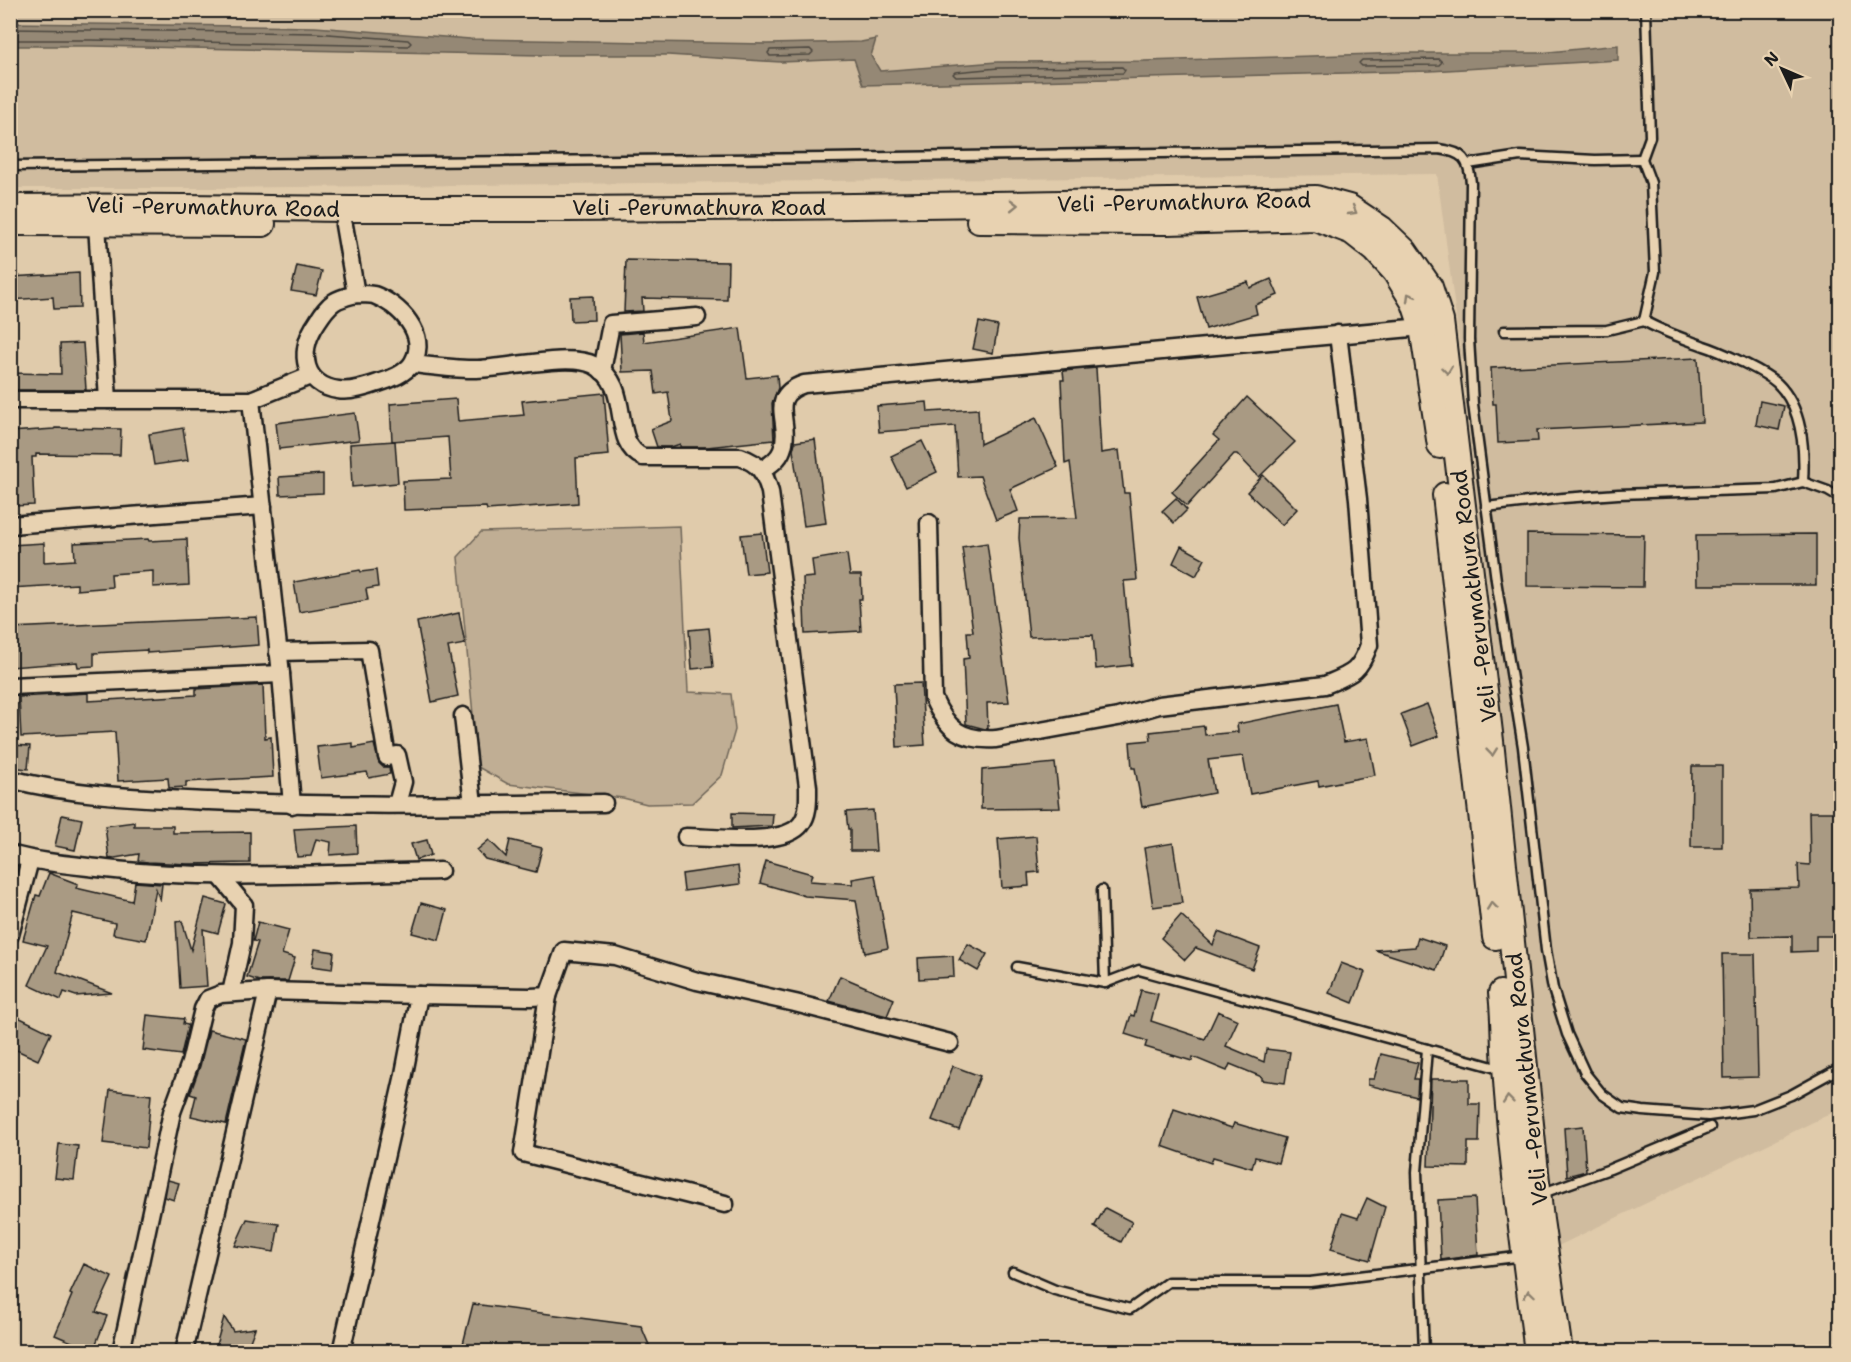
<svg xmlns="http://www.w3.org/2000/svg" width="1851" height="1362" viewBox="0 0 1851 1362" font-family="'Shantell Sans',sans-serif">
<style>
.built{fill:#d0bc9f}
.green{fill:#c0ae94;stroke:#6e6558;stroke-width:1.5}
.water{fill:#958874;stroke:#655d51;stroke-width:1.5}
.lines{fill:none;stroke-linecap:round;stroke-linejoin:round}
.shore{stroke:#4c473f;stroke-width:1.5}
.building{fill:#a99a83;stroke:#1c1c1c;stroke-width:1.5}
.service-casing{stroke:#1c1c1c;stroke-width:13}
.minor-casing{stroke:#1c1c1c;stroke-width:21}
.secondary-casing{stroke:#1c1c1c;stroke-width:28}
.service{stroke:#e8d2b1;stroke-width:8}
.minor{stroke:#e8d2b1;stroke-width:16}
.secondary{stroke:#e8d2b1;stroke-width:24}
.oneway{stroke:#8c806e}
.labels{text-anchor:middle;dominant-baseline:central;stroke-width:5;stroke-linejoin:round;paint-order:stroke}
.street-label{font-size:22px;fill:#1c1c1c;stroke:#e8d2b1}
</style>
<rect width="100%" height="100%" fill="#e0cbab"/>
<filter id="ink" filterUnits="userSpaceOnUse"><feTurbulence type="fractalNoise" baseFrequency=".0167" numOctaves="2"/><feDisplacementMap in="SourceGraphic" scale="12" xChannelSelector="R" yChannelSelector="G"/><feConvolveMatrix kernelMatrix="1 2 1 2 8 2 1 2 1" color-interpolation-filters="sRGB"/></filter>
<g filter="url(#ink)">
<!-- built -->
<path class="built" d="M 10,11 L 1840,11 L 1840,1109 L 1556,1247 L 1527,981 L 1502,714 L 1462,362 L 1437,174 L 212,188 L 11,188 Z"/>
<!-- green -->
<path class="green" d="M 680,526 L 688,692 L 731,694 L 735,730 L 722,775 L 692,803 L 647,804 L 623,798 L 508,784 L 478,767 L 458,557 L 481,532 Z"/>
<!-- water -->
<path class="water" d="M 11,23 L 315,27 L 470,39 L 767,44 L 861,42 L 876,39 L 871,56 L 880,71 L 997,62 L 1144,61 L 1408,53 L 1539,53 L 1618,45 L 1618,60 L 1430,71 L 863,85 L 854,59 L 781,62 L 668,55 L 541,55 L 91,46 L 11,46 Z"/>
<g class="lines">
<!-- shore -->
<g class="shore">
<path d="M 10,29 L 315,33 L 408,40 L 411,43 L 408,46 L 91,40 L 10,40"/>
<path d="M 810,49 L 813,52 L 810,55 L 770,56 L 768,53 L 770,50 Z"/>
<path d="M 1439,59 L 1442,62 L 1439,65 L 1362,66 L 1359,63 L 1362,60 Z"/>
<path d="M 1122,67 L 1125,70 L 1123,73 L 956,77 L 953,74 L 955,72 L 998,68 Z"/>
</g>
</g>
<!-- building -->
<g class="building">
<path d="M 626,260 L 728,262 L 727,300 L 642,298 L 643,311 L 624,312 Z"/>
<path d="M 297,266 L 322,271 L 316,295 L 291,291 Z"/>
<path d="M 79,273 L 80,308 L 54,309 L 53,297 L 10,300 L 10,277 Z"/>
<path d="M 1271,279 L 1278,295 L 1255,305 L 1257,314 L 1206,329 L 1197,297 L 1248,282 L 1250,288 Z"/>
<path d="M 593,296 L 594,320 L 571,321 L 570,297 Z"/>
<path d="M 979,322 L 998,326 L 993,353 L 973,349 Z"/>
<path d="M 740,328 L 747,378 L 777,375 L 778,388 L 772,403 L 774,440 L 707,447 L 680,447 L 680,444 L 671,447 L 657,447 L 651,429 L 672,421 L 668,392 L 656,394 L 653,371 L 622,372 L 620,334 L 643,332 L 644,342 Z"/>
<path d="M 83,343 L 86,390 L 10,390 L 10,373 L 61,374 L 60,344 Z"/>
<path d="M 1698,358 L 1702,422 L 1537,430 L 1538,441 L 1498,443 L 1496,404 L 1493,404 L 1491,368 Z"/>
<path d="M 1096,368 L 1101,453 L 1119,450 L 1124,493 L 1129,493 L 1137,580 L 1124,581 L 1132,665 L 1096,669 L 1093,635 L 1029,637 L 1019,538 L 1020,519 L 1077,518 L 1070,462 L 1065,464 L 1061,380 L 1064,380 L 1063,371 Z"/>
<path d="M 604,393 L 609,455 L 576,458 L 578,503 L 487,510 L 486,507 L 404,510 L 403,481 L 451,479 L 448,437 L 392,441 L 390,404 L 456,399 L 458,421 L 524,415 L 522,401 Z"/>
<path d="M 1247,397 L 1295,442 L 1259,477 L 1237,454 L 1234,454 L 1187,506 L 1172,492 L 1219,440 L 1213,435 Z"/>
<path d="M 1760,401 L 1784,406 L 1779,430 L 1756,425 Z"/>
<path d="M 927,402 L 928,412 L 978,409 L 980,444 L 1036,418 L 1058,467 L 1010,489 L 1018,511 L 996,520 L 980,476 L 958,477 L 955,426 L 879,432 L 877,406 Z"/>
<path d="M 355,413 L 359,440 L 279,449 L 276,423 Z"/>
<path d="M 55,428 L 121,429 L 120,455 L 36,454 L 36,457 L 32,457 L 34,505 L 13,506 L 13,503 L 10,503 L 10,432 L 54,429 Z"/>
<path d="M 183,428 L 188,460 L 154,465 L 149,434 Z"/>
<path d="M 815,439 L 826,523 L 804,526 L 793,450 L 795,442 Z"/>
<path d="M 395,441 L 398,483 L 352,487 L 350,444 Z"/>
<path d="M 922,441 L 937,472 L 906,487 L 891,456 Z"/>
<path d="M 323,474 L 323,493 L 280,495 L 279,477 Z"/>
<path d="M 1263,475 L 1297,509 L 1282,525 L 1247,492 Z"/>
<path d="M 1176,498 L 1187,510 L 1174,523 L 1162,511 Z"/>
<path d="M 762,533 L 767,572 L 746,574 L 741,535 Z"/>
<path d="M 1527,534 L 1644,535 L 1643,587 L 1527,586 Z"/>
<path d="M 1816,534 L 1816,585 L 1697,585 L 1696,535 Z"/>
<path d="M 148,539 L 149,541 L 187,539 L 189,585 L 153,587 L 153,571 L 111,574 L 112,587 L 77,590 L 77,584 L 10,588 L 10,545 L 44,543 L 44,562 L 75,560 L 74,543 Z"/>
<path d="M 987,543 L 1009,702 L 987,703 L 988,729 L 985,729 L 966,724 L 963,659 L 969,658 L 967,632 L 973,632 L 962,547 Z"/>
<path d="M 1181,546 L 1205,559 L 1196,576 L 1173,563 Z"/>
<path d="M 847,554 L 850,575 L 861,575 L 862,599 L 859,599 L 861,631 L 805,634 L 803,578 L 814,577 L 812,560 Z"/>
<path d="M 360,570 L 361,572 L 376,570 L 378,587 L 366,589 L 368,600 L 299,612 L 294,582 Z"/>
<path d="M 459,613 L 465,644 L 448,647 L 458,696 L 432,702 L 417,622 Z"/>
<path d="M 257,617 L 259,645 L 147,653 L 147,650 L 94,653 L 94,666 L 78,667 L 77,662 L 10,667 L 10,628 Z"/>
<path d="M 709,628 L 713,667 L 692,669 L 689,630 Z"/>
<path d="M 921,683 L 925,745 L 897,747 L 894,684 Z"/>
<path d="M 263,685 L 265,738 L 271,737 L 273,777 L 186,782 L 186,787 L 169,788 L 168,778 L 118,781 L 115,732 L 21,737 L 19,697 L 88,693 L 88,701 L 196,695 L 196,689 Z"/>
<path d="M 1336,704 L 1344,742 L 1368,738 L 1375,775 L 1319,786 L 1318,781 L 1250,794 L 1243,756 L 1208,760 L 1214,793 L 1142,807 L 1135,768 L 1132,768 L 1130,742 L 1151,740 L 1150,732 L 1204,726 L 1205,735 L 1238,732 L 1237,724 Z"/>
<path d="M 1427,704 L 1439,736 L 1413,746 L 1401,714 Z"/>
<path d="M 353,743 L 353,748 L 374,744 L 379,763 L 383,767 L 389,767 L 390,774 L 369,778 L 367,772 L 321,778 L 317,747 Z"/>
<path d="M 10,745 L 30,746 L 28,769 L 10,767 Z"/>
<path d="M 1055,763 L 1060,808 L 981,809 L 982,770 Z"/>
<path d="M 1692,766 L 1722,766 L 1722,847 L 1691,847 Z"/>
<path d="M 873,810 L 876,851 L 850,851 L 850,829 L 848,829 L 846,812 Z"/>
<path d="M 1809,812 L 1840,812 L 1840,936 L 1816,936 L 1816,951 L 1792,952 L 1792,936 L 1751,937 L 1750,889 L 1799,888 L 1798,864 L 1810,865 Z"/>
<path d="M 732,813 L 773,814 L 772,826 L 732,828 Z"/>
<path d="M 62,815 L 82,819 L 75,850 L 55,846 Z"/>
<path d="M 134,822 L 134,826 L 173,826 L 173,833 L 250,832 L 250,863 L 188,864 L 148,862 L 138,861 L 139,854 L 109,859 L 105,826 Z"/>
<path d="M 356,826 L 357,853 L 330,855 L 331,842 L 316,839 L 311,856 L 297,857 L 294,829 Z"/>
<path d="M 1036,836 L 1039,872 L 1028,873 L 1029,886 L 1002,888 L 998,839 Z"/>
<path d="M 427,840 L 431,855 L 416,860 L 411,844 Z"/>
<path d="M 489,840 L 506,857 L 510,840 L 542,848 L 536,872 L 485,859 L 477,850 Z"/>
<path d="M 1173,843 L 1182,903 L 1153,907 L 1144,848 Z"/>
<path d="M 766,861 L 812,874 L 810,881 L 853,884 L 852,879 L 875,875 L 888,948 L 865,953 L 856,900 L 805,896 L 760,883 Z"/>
<path d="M 738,866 L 740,884 L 684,891 L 682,874 Z"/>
<path d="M 49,873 L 78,884 L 76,888 L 132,901 L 135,882 L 162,884 L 160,901 L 156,889 L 146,940 L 113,934 L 115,923 L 73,913 L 57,972 L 112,993 L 76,996 L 64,992 L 61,1000 L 29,985 L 47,946 L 23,940 L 36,895 L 40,896 Z"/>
<path d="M 205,898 L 226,904 L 218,933 L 203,929 L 207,986 L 180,988 L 176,922 L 182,921 L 191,950 Z"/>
<path d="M 421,903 L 447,910 L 439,940 L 412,933 Z"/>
<path d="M 1181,915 L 1213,945 L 1218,932 L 1260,948 L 1252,969 L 1196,948 L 1185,960 L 1161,938 Z"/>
<path d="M 258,922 L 289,930 L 282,954 L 295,958 L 288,981 L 259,981 L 247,977 L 258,942 L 253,941 Z"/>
<path d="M 1418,937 L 1445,946 L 1437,970 L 1375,950 L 1415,947 Z"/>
<path d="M 968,944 L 987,954 L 978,971 L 959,960 Z"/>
<path d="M 315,949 L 334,952 L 332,969 L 312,966 Z"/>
<path d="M 1722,954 L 1755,954 L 1758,1077 L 1724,1078 Z"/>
<path d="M 953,956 L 954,977 L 919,979 L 918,958 Z"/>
<path d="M 1341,963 L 1365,972 L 1353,1003 L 1329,993 Z"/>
<path d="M 840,976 L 894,999 L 887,1016 L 829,1001 Z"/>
<path d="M 1141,990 L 1158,994 L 1151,1021 L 1205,1039 L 1218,1011 L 1238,1020 L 1226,1046 L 1264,1062 L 1266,1049 L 1290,1052 L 1285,1083 L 1262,1080 L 1262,1077 L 1230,1064 L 1227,1071 L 1193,1057 L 1192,1061 L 1145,1047 L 1147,1041 L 1125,1034 L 1131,1015 L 1134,1016 Z"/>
<path d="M 10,1013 L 51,1033 L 38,1060 L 10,1047 Z"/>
<path d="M 147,1015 L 184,1019 L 183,1024 L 188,1025 L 181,1055 L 143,1050 Z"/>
<path d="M 209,1030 L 246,1039 L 226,1124 L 191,1116 L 196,1096 L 190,1094 L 200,1066 Z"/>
<path d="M 1381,1054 L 1418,1063 L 1414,1079 L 1418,1079 L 1417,1097 L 1368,1085 L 1368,1079 L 1374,1079 Z"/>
<path d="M 953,1066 L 980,1076 L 959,1130 L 932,1120 Z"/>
<path d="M 1431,1079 L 1469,1079 L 1469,1104 L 1480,1104 L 1479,1142 L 1468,1142 L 1468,1167 L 1428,1166 Z"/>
<path d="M 110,1090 L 151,1095 L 146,1148 L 103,1143 Z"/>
<path d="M 1174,1109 L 1232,1128 L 1234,1123 L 1285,1138 L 1278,1163 L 1255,1157 L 1252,1168 L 1213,1157 L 1211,1163 L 1162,1146 Z"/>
<path d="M 1583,1126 L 1586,1171 L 1567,1176 L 1564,1128 Z"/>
<path d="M 59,1144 L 78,1146 L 74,1180 L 55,1178 Z"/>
<path d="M 168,1180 L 179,1183 L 174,1200 L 165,1197 Z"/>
<path d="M 1367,1198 L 1385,1207 L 1370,1260 L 1331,1249 L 1342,1213 L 1358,1218 Z"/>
<path d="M 1475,1198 L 1478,1255 L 1441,1260 L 1438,1200 Z"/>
<path d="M 1105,1208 L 1132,1222 L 1121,1242 L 1094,1227 Z"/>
<path d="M 247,1219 L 279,1224 L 274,1252 L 235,1246 Z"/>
<path d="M 84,1264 L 112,1277 L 96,1312 L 107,1316 L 93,1351 L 55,1335 L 72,1295 L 70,1294 Z"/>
<path d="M 473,1304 L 641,1326 L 652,1352 L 461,1352 Z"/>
<path d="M 224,1317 L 233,1331 L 255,1328 L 246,1352 L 214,1352 Z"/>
</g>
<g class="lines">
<defs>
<g id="service">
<path d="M 1642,159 L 1651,183 L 1655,272 L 1644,321"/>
<path d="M 1642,159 L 1650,137 L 1646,10"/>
<path d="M 1468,164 L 1520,156 L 1595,160 L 1642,159"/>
<path d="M 10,166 L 827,158 L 1439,149 C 1463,152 1469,159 1471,183 L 1469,339 L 1473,404 L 1496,580 L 1523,747 L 1546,950 L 1553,989 L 1567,1034 L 1585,1073 L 1602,1094 L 1622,1108 L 1643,1111 L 1708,1116 L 1753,1110 L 1791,1095 L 1840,1068"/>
<path d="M 1504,331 L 1607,330 L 1644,321 C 1663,332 1683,338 1704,346 C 1717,350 1729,356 1742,362 C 1754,368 1767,374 1777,383 C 1803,408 1805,449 1803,482"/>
<path d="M 1486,507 L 1563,498 L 1618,494 L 1776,489 L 1803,482 L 1828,491 L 1840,498"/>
<path d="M 1102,890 L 1105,983"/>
<path d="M 1017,967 L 1105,983 L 1139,970 L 1504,1070"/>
<path d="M 1540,1194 L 1610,1169 L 1710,1127"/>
<path d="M 1013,1272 L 1055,1290 L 1130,1309 L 1168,1282 L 1310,1282 L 1524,1256"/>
<path d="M 1424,1352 L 1417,1172 L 1427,1049"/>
</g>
<g id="minor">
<path d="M 97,224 L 108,400"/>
<path d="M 344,225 L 356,294"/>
<path d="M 356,294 C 361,294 369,294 374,295 C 399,304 429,335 413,362 C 407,373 389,380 378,383 C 366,387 351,392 338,390 C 303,385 299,353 314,327 C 320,318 325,308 334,302 C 340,298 349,296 356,294 Z"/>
<path d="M 413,364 C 432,366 452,369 472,369 C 502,370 569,352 594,365 C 634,386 609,443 643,457 L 740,457 C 759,463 765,473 770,492 L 808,787 C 808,799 809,814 801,824 C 784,847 713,837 686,837"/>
<path d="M 602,371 L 611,324 L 697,317"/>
<path d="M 10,400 L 251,400 L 310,376"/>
<path d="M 251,400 L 281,674 L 292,805"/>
<path d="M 762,470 C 770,465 779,459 782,450 C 793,422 765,397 804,384 L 1422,327"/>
<path d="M 929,523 L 933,698 C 947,730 962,741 996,739 L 1118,717 L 1159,705 L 1325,685 C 1351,674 1359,673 1369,645 L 1358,499 L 1338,334"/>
<path d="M 10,525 L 263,506"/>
<path d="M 278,652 L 369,650 L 387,757 L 397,755 L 403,782 L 397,804"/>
<path d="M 10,686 L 281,674"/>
<path d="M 463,716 L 473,804"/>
<path d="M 10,779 C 75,796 142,798 209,801 C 340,807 472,804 604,803"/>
<path d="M 10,854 C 42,863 73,865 106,869 C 217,881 329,873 440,871"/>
<path d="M 220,876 L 244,905 L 242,943 L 231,993"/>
<path d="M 10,935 L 30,860"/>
<path d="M 548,996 L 523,1153 L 725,1204"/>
<path d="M 121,1352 L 172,1112 L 190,1063 L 203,1009 L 208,999 L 221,994 L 268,991 L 419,995"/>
<path d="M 184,1352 L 268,991"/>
<path d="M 341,1352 L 403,1079 L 419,995 L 531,997 L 548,996 L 564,951 L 615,956 L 697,981 L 795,1003 L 950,1043"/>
</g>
<g id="secondary">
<path d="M 10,207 C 124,205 238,208 352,209 C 673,210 995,205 1316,198 L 1349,207 L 1382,229 L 1405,251 L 1430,287 L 1441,321 L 1491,741 L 1541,1220 L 1560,1352"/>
<path d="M 979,221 L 1167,222 L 1315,218 L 1352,232 L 1375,250 L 1395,272 L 1414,303 L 1422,327 L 1440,446"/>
<path d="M 19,223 L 263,224"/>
<path d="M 1445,495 L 1495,937"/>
<path d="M 1501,993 C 1504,1017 1503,1041 1505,1066 C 1511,1161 1525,1257 1537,1352"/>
</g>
</defs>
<!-- service casing -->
<use href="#service" class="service-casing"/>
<!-- minor casing -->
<use href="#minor" class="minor-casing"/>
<!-- secondary casing -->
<use href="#secondary" class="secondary-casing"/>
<!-- service -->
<use href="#service" class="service"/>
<!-- minor -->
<use href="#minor" class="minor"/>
<!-- secondary -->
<use href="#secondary" class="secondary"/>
</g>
<!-- one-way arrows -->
<defs><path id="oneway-chevron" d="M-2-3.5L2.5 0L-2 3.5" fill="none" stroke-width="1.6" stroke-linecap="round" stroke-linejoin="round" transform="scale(1.5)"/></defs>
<g class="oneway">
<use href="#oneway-chevron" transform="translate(1014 205) rotate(-1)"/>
<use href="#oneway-chevron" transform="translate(1353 211) rotate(30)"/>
<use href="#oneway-chevron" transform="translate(1410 297) rotate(-120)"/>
<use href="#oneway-chevron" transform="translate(1447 370) rotate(83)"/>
<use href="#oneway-chevron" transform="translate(1492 752) rotate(84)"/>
<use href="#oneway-chevron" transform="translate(1492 906) rotate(-96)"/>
<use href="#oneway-chevron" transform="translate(1508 1100) rotate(-96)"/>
<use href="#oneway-chevron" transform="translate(1529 1294) rotate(-98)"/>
</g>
</g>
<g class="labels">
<!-- street labels -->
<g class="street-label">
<text transform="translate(1184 202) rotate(-1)">Veli -Perumathura Road</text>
<text transform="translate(213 207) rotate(1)">Veli -Perumathura Road</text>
<text x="699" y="207">Veli -Perumathura Road</text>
<text transform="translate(1474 596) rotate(-97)">Veli -Perumathura Road</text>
<text transform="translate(1527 1079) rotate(-96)">Veli -Perumathura Road</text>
</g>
</g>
<!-- margin -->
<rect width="1851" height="1362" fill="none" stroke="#e8d2b1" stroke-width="36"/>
<rect x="18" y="18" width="1815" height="1326" fill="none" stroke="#1c1c1c" stroke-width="2" filter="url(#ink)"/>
<!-- north arrow -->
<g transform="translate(1782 69) rotate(314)" stroke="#e8d2b1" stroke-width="4.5" paint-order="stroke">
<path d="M0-4.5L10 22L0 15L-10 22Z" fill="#1c1c1c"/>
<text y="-9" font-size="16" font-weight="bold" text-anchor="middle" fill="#1c1c1c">N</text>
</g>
</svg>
